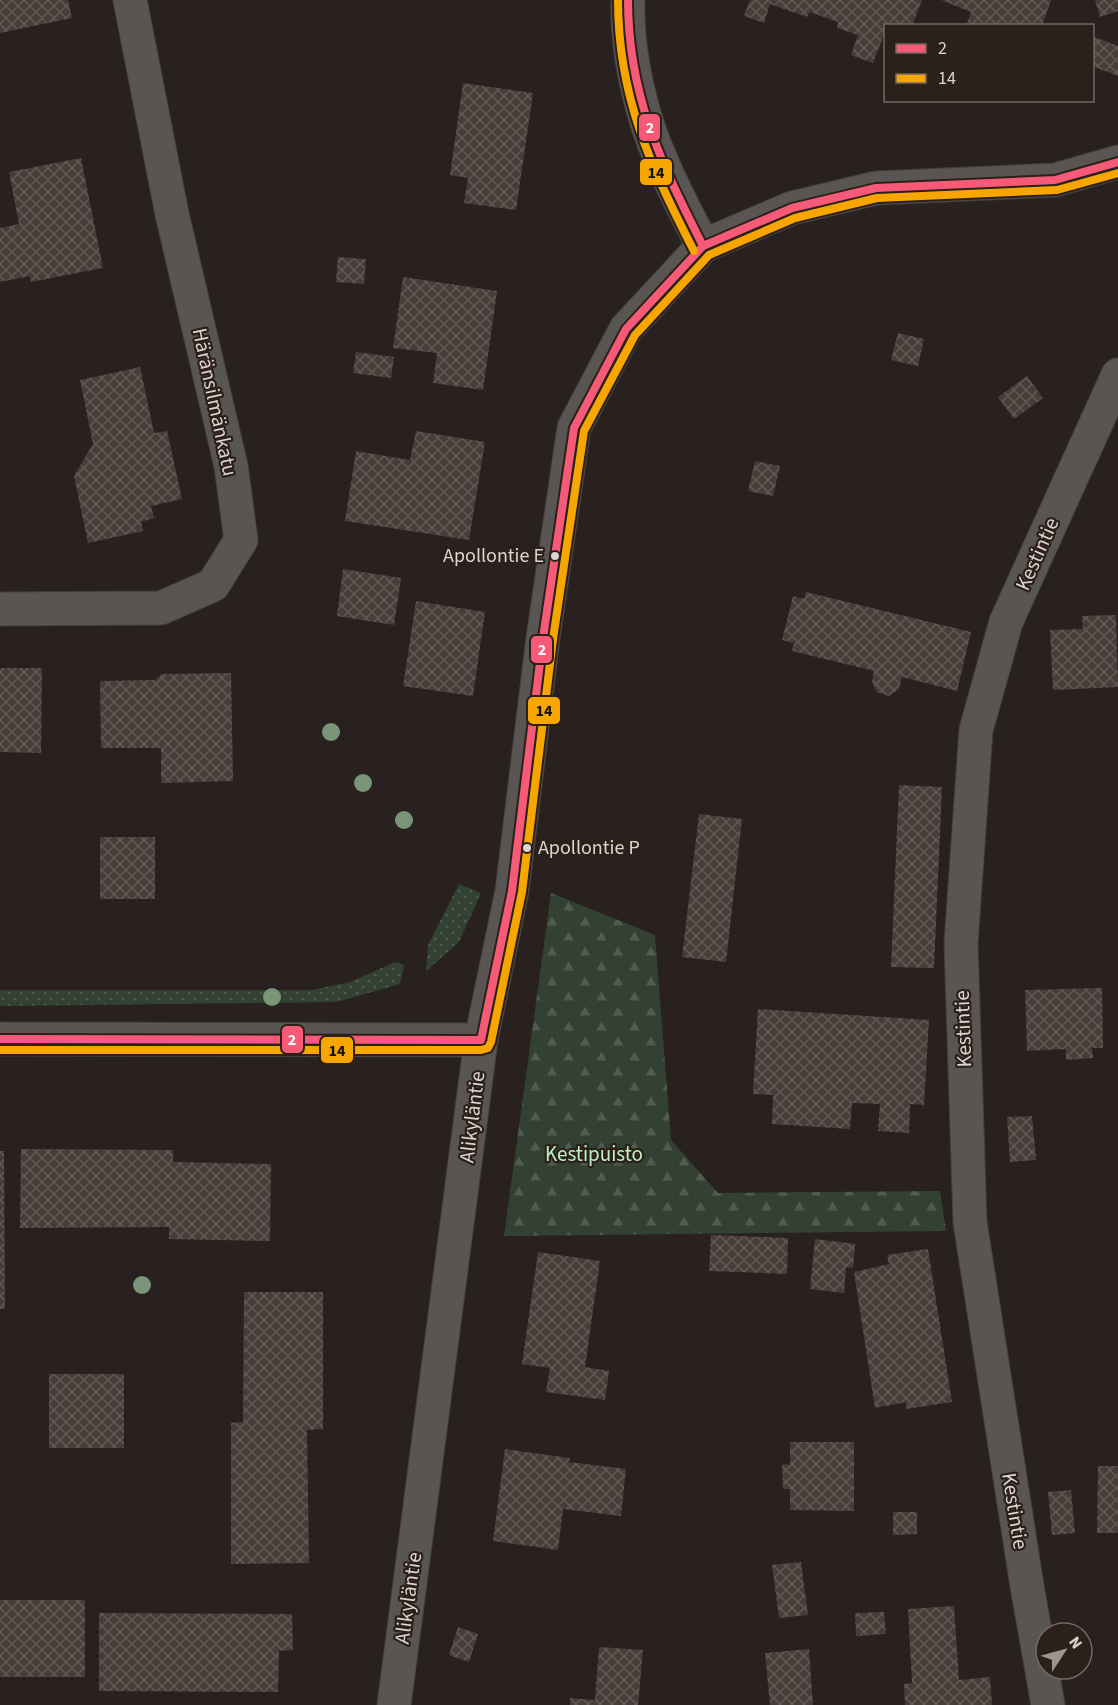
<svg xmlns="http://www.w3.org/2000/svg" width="1118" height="1705" viewBox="0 0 1118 1705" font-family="'Source Sans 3',sans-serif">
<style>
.grass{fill:url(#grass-dots)}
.forest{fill:url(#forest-firs)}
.building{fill:url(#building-cross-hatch)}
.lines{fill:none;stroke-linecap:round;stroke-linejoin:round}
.minor-casing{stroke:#453f3d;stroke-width:35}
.tertiary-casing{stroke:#453f3d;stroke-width:35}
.minor{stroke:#595553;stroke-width:33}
.tertiary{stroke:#595553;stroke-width:33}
.bus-1-casing{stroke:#2c201b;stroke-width:12}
.bus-2-casing{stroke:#2c201b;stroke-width:12}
.bus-1{stroke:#f75a77;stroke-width:8}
.bus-2{stroke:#f7a600;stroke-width:8}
.tree{fill:#799478}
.bus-dot{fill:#ddd4d0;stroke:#2c201b;stroke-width:2}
.labels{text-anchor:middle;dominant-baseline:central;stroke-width:4.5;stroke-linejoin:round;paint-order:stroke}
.bus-label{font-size:20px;fill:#ddd4d0;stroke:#2c201b;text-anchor:end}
.street-label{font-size:21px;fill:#ddd4d0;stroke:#2c201b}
.park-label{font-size:21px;fill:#bbf3c0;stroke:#2c201b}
.line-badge{stroke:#2c201b;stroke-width:2}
.badge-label{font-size:16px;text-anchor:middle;font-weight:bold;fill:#fff}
.pale-badge-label{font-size:16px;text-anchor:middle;font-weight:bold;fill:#111}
</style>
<defs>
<pattern id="grass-dots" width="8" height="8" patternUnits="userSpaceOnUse" patternTransform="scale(1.5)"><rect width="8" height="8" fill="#324132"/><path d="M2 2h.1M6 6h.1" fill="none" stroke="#4f5c4f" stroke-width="1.8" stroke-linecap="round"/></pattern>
<pattern id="forest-firs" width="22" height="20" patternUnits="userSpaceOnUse" patternTransform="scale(1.5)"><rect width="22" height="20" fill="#324132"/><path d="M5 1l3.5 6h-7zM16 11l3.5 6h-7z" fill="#4f5c4f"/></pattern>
<pattern id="building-cross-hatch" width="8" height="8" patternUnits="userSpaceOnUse" patternTransform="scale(1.5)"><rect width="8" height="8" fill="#483e39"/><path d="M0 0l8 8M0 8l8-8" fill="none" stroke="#625955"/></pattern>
</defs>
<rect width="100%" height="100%" fill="#28211f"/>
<!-- grass -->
<g class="grass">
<path d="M 459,884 L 481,893 L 459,942 L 426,971 L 428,945 Z"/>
<path d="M 395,962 L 404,965 L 400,984 L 337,1002 L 0,1006 L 0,990 L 312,990 L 350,982 Z"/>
</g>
<!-- forest -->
<path class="forest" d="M 551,893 L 655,935 L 671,1140 L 718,1193 L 940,1191 L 946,1231 L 504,1236 Z"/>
<!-- building -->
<g class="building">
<path d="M 0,0 L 68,0 L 72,18 L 0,33 Z"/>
<path d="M 750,0 L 922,0 L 912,26 L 886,26 L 886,38 L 883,37 L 873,63 L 851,55 L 858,35 L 837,28 L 838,22 L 810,12 L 807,17 L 770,4 L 764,23 L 744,16 Z"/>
<path d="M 941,0 L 1051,0 L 1042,26 L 966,26 L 971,12 Z"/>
<path d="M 1095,0 L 1118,0 L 1118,11 L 1100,17 Z"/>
<path d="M 1092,36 L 1118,46 L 1118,76 L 1092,66 Z"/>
<path d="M 463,83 L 533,93 L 516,210 L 464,203 L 468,178 L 450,175 Z"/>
<path d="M 81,158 L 103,268 L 31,282 L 30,276 L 0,282 L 0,228 L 19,224 L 9,172 Z"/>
<path d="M 338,257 L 366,259 L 364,284 L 336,282 Z"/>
<path d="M 403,277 L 497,291 L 483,390 L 433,383 L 437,353 L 393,348 Z"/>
<path d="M 898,333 L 924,339 L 918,366 L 891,360 Z"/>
<path d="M 356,352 L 394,357 L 391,378 L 353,373 Z"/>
<path d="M 140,367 L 154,433 L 167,431 L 182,499 L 151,506 L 154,518 L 141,522 L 143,531 L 88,543 L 74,476 L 93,444 L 80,380 Z"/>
<path d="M 1027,376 L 1043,398 L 1014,419 L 998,397 Z"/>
<path d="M 416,431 L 485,442 L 469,540 L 345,521 L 356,451 L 410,460 Z"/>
<path d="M 755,461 L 780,466 L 773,496 L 748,491 Z"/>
<path d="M 343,569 L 401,578 L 394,625 L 337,616 Z"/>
<path d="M 806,592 L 971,632 L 957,691 L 902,677 L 899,689 L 889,696 L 877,692 L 872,682 L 874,671 L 792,651 L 794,643 L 782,640 L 793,596 L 804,599 Z"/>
<path d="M 416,601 L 485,612 L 473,696 L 403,686 Z"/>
<path d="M 1116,615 L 1118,687 L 1053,690 L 1050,630 L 1083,629 L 1082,616 Z"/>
<path d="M 0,668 L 42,668 L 41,753 L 0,752 Z"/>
<path d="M 231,673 L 233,781 L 161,783 L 161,748 L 101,748 L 100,681 L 155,680 L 162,674 Z"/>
<path d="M 899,785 L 942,787 L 934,968 L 891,967 Z"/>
<path d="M 699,814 L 742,819 L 726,962 L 682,957 Z"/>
<rect x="100" y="837" width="55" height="62"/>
<path d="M 1102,988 L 1103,1048 L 1092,1048 L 1093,1058 L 1066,1060 L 1066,1049 L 1027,1051 L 1025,990 Z"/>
<path d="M 758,1009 L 929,1020 L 924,1105 L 910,1104 L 909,1133 L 878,1131 L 880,1104 L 852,1103 L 850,1129 L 772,1124 L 773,1095 L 753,1094 Z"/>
<path d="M 1032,1116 L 1036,1160 L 1010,1162 L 1007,1117 Z"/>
<path d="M 21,1149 L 173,1150 L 173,1162 L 271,1164 L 270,1241 L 169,1239 L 169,1227 L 20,1228 Z"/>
<path d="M 0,1151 L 4,1151 L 5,1309 L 0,1309 Z"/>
<path d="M 711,1235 L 788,1238 L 787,1274 L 709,1271 Z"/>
<path d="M 815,1239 L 855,1244 L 853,1268 L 846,1267 L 844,1293 L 810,1289 Z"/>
<path d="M 928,1249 L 952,1402 L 906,1409 L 906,1402 L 875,1408 L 854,1272 L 889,1264 L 887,1255 Z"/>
<path d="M 538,1252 L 600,1261 L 585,1367 L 609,1371 L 605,1400 L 546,1392 L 550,1368 L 522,1364 Z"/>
<path d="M 244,1292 L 323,1292 L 323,1429 L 307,1430 L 309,1563 L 231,1564 L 231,1423 L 243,1422 Z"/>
<rect x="49" y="1374" width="75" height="74"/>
<path d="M 790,1442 L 854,1442 L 854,1511 L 790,1510 L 790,1489 L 783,1489 L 782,1464 L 790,1465 Z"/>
<path d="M 505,1449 L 570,1458 L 569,1462 L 626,1469 L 621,1516 L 563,1509 L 558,1550 L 493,1541 Z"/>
<path d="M 1098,1466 L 1118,1466 L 1118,1533 L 1097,1533 Z"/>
<path d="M 1071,1490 L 1075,1533 L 1052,1535 L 1048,1492 Z"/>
<path d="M 893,1512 L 917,1512 L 917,1534 L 893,1535 Z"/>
<path d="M 801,1562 L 808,1615 L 779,1618 L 772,1565 Z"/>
<rect x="0" y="1600" width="85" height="77"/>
<path d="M 954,1606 L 959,1680 L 990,1677 L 992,1705 L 905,1705 L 904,1684 L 912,1683 L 908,1609 Z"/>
<path d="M 884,1612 L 886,1634 L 856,1636 L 855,1613 Z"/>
<path d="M 99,1613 L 292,1614 L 293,1650 L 279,1651 L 278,1692 L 99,1691 Z"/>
<path d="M 458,1627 L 478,1634 L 469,1662 L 449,1655 Z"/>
<path d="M 599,1647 L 643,1650 L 638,1705 L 570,1705 L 570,1698 L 595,1700 Z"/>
<path d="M 809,1649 L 813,1705 L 770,1705 L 765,1653 Z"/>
</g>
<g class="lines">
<defs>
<g id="minor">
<path d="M 628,0 C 626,50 641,117 662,162 C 674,191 689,218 703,246"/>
<path d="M 0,609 L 161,608 L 213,585 L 241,540 L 231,466 L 172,214 L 130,0"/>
<path d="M 0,1039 L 481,1040"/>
<path d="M 1048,1705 L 1027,1586 L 970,1222 L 961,943 L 976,730 L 1006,622 L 1118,375"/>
</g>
<path id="tertiary" d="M 394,1705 L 481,1040 L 512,891 L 543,638 L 574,428 L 626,329 L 703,246 L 792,208 L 876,188 L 1055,180 L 1118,162"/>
</defs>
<!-- minor casing -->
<use href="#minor" class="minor-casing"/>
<!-- tertiary casing -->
<use href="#tertiary" class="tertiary-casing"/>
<!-- minor -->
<use href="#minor" class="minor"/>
<!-- tertiary -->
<use href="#tertiary" class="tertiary"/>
<defs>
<g id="bus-1">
<path d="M 628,0 C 628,95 661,163 703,246"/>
<path d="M 0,1039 L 481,1040 L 512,891 L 543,638 L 574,428 L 626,329 L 703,246 L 792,208 L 876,188 L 1055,180 L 1118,162"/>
</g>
<g id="bus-2">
<path d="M 618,0 C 618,97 651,167 694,251"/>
<path d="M 0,1050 L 481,1050 L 488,1048 L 491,1042 L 522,892 L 553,639 L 584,431 L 635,335 L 709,255 L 795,218 L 877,198 L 1057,190 L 1118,173"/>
</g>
</defs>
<!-- bus-1 casing -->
<use href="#bus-1" class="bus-1-casing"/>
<!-- bus-2 casing -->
<use href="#bus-2" class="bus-2-casing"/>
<!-- bus-1 -->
<use href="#bus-1" class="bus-1"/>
<!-- bus-2 -->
<use href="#bus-2" class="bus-2"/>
</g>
<!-- trees -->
<g class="tree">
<circle cx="331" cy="732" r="9"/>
<circle cx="363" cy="783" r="9"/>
<circle cx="404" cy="820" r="9"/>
<circle cx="272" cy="997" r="9"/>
<circle cx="142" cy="1285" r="9"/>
</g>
<!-- markers -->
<g class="bus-dot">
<circle cx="555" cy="556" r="5"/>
<circle cx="527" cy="848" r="5"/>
</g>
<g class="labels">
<!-- bus labels -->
<g class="bus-label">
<text x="544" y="556">Apollontie E</text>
<text x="538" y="848" text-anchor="start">Apollontie P</text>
</g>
<!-- street labels -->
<g class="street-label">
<text transform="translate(215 402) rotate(78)">Häränsilmänkatu</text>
<text transform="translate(1037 554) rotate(-66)">Kestintie</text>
<text transform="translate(963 1029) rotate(-92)">Kestintie</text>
<text transform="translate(472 1117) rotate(-83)">Alikyläntie</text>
<text transform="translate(1015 1511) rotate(81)">Kestintie</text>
<text transform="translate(408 1598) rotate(-82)">Alikyläntie</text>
</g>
<!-- park labels -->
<g class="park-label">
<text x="594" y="1154">Kestipuisto</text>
</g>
</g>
<g class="line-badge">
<rect x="638" y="113" width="23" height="29" rx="6" fill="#f75a77"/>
<rect x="639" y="158" width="34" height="28" rx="6" fill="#f7a600"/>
<rect x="530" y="635" width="23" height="29" rx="6" fill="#f75a77"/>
<rect x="527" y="696" width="34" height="29" rx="6" fill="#f7a600"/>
<rect x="281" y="1025" width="23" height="29" rx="6" fill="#f75a77"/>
<rect x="320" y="1036" width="34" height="28" rx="6" fill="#f7a600"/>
</g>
<g class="badge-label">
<text x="650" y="133">2</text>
<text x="542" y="655">2</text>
<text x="292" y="1045">2</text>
</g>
<g class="pale-badge-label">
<text x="656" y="178">14</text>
<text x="544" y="716">14</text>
<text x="337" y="1056">14</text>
</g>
<!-- legend -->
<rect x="884" y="24" width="210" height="78" fill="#2c201b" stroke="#736863" stroke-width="1.5"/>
<rect x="896" y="44" width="30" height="9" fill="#f75a77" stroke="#736863" stroke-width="1.5"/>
<text x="938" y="54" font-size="18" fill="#ddd4d0">2</text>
<rect x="896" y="74" width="30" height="9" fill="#f7a600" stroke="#736863" stroke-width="1.5"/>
<text x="938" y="84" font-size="18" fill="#ddd4d0">14</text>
<!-- north arrow -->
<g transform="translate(1064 1651) rotate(54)"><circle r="28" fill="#2c201b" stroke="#736863" stroke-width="1.5"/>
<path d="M0-4.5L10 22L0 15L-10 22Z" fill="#9e9592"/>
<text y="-9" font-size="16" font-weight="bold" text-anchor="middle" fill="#ddd4d0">N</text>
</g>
</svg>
